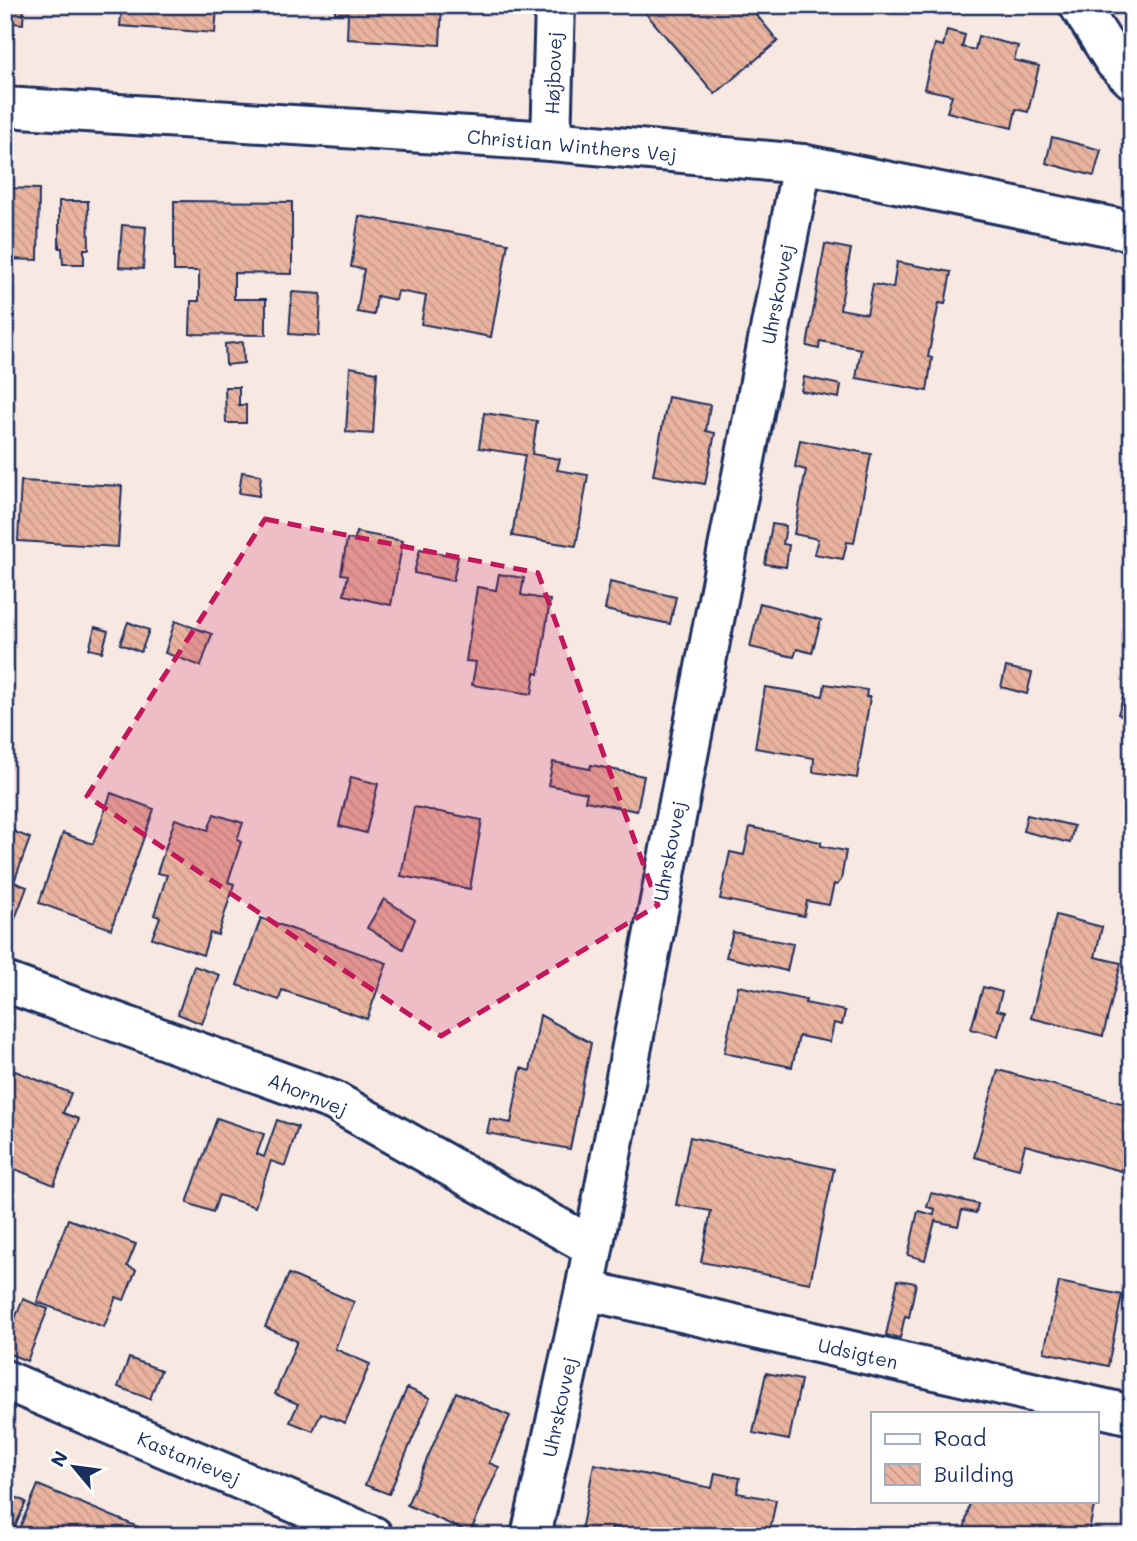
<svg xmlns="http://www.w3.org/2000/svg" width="1137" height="1541" viewBox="0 0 1137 1541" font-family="Mali,sans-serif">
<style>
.building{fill:url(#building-back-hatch);stroke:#1b2f5e;stroke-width:2}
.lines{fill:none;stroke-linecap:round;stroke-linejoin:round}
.minor-casing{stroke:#1b2f5e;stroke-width:44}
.minor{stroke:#fff;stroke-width:38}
.marked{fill:#c2185b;fill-opacity:0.2;stroke:#c2185b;stroke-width:5;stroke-dasharray:14 9;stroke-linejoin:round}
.labels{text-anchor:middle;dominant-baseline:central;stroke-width:5;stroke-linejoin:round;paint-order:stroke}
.street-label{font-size:19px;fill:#1b2f5e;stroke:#fff}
</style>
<defs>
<pattern id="building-back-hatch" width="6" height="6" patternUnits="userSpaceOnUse" patternTransform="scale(1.75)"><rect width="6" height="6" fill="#e9b39e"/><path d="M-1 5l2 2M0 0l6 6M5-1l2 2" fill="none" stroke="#c79a8a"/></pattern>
</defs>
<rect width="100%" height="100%" fill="#f8e8e2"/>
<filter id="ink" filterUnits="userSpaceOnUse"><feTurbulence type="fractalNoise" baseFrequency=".0143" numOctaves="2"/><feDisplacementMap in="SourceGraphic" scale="14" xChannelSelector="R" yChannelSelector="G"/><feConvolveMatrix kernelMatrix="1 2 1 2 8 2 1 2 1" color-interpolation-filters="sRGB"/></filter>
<g filter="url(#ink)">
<!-- building -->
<g class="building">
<path d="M 5,5 L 24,5 L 23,24 L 5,22 Z"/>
<path d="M 122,5 L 240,5 L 240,9 L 217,8 L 215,33 L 120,26 Z"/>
<path d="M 335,5 L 442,5 L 440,45 L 347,39 L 348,13 L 335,13 Z"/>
<path d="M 647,5 L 761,5 L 754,12 L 778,41 L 715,94 L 642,9 Z"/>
<path d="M 947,30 L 965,35 L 962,47 L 975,50 L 978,36 L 1018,46 L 1014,60 L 1039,66 L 1028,112 L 1016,109 L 1012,128 L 947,112 L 952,95 L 924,89 L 935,44 L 943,46 Z"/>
<path d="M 1052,137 L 1101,150 L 1094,176 L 1046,163 Z"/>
<path d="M 5,188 L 39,189 L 38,260 L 5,259 Z"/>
<path d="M 59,201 L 88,201 L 89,249 L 84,249 L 84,264 L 63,264 L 62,248 L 59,248 Z"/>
<path d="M 174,201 L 292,202 L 292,274 L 234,273 L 234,299 L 266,299 L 266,335 L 190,334 L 191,301 L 199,301 L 199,271 L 174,271 Z"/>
<path d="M 359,216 L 508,243 L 491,337 L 421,324 L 426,296 L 398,291 L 396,300 L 377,296 L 374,315 L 357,312 L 364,269 L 351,267 Z"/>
<path d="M 122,225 L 146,227 L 143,269 L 119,267 Z"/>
<path d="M 825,244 L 851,249 L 840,309 L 867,314 L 873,284 L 893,288 L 897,262 L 951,272 L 945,304 L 939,303 L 928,357 L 932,358 L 927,391 L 856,378 L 861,349 L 820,341 L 819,349 L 807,346 Z"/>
<path d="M 292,292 L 321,294 L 319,336 L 289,334 Z"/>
<path d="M 243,342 L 244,363 L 226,365 L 225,344 Z"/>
<path d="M 350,367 L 377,372 L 373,434 L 346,432 Z"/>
<path d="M 804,377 L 841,385 L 839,398 L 801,391 Z"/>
<path d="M 225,387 L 239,387 L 239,405 L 246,405 L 246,423 L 226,423 Z"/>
<path d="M 668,397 L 710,405 L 706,431 L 715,433 L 705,484 L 653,475 Z"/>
<path d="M 484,413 L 537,421 L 532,454 L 560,459 L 557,470 L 588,475 L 576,546 L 512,536 L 525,455 L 479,448 Z"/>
<path d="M 800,440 L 871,454 L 854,543 L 847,542 L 843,559 L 814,554 L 818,539 L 794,534 L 806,470 L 795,467 Z"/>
<path d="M 242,472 L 261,475 L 259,496 L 239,493 Z"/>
<path d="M 21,481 L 122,486 L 118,547 L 18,541 Z"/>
<path d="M 772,524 L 786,526 L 783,544 L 789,545 L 786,567 L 765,564 Z"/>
<path d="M 356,532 L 403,541 L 391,605 L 344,595 L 348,575 L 341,574 L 347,539 L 355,540 Z"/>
<path d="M 420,549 L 458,557 L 453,581 L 414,573 Z"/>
<path d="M 499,574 L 524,578 L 521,595 L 550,600 L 539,674 L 535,673 L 532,694 L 472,685 L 476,662 L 466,661 L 477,587 L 496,590 Z"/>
<path d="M 610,582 L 676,597 L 670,624 L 605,610 Z"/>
<path d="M 760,603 L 821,620 L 812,653 L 797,649 L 794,657 L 750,647 Z"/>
<path d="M 175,621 L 212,634 L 201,666 L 165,653 Z"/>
<path d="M 128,622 L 149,630 L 141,652 L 120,644 Z"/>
<path d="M 95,627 L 108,631 L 102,652 L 89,649 Z"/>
<path d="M 1006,667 L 1032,673 L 1027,694 L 1001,687 Z"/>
<path d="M 825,684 L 867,690 L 866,697 L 870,697 L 857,778 L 813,772 L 814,758 L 755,748 L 765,687 L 823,696 Z"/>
<path d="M 1125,691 L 1132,693 L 1132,718 L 1118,714 Z"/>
<path d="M 553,762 L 590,769 L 591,765 L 644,776 L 637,811 L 585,801 L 587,793 L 548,785 Z"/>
<path d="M 351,777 L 378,784 L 366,833 L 339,826 Z"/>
<path d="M 111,793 L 154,809 L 111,929 L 39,903 L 63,833 L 93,844 Z"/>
<path d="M 414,807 L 482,820 L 470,889 L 401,876 Z"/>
<path d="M 214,814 L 243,823 L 237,840 L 241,842 L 228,882 L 234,884 L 218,935 L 210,933 L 203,955 L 152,938 L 160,917 L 154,915 L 167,875 L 157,873 L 175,819 L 208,830 Z"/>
<path d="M 1027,815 L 1074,826 L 1070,843 L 1023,831 Z"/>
<path d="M 750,827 L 821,842 L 821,846 L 846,851 L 841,880 L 837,885 L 834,884 L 829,905 L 807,901 L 804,916 L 720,899 L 730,852 L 744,855 Z"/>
<path d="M 5,828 L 30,838 L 14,882 L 27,887 L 5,945 Z"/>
<path d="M 384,899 L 415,919 L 403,949 L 367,928 Z"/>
<path d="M 1056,915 L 1102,927 L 1095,957 L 1121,963 L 1103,1036 L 1031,1018 Z"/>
<path d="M 261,918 L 387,963 L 367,1019 L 282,990 L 279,1000 L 237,985 Z"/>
<path d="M 733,932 L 793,944 L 787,971 L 726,957 Z"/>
<path d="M 194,966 L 220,975 L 202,1024 L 178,1014 Z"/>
<path d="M 738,986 L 806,1000 L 805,1003 L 845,1011 L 842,1025 L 834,1023 L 830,1042 L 799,1036 L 792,1067 L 724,1053 Z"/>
<path d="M 983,987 L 1002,992 L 997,1010 L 1005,1012 L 998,1036 L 971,1029 Z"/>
<path d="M 540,1015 L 591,1043 L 570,1149 L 487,1133 L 490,1119 L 511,1123 L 521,1068 L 530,1071 Z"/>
<path d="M 998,1070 L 1132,1106 L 1132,1132 L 1121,1171 L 1025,1145 L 1019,1169 L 974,1157 Z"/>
<path d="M 15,1071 L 71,1093 L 63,1113 L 79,1119 L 54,1185 L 5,1165 L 5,1095 Z"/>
<path d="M 217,1118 L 264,1134 L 257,1154 L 264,1157 L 277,1120 L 298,1127 L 285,1166 L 271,1161 L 255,1207 L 219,1195 L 213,1212 L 187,1203 Z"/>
<path d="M 690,1137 L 834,1169 L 810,1283 L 701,1262 L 711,1211 L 676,1205 Z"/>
<path d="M 931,1193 L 978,1204 L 976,1213 L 962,1210 L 958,1226 L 935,1221 L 925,1260 L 908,1255 L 918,1211 L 934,1215 L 935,1209 L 927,1207 Z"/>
<path d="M 68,1219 L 136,1244 L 127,1266 L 136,1270 L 124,1300 L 116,1297 L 104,1327 L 37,1302 Z"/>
<path d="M 289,1274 L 354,1302 L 335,1349 L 370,1364 L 345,1423 L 321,1413 L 313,1431 L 290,1422 L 298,1404 L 275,1394 L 297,1341 L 265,1327 Z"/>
<path d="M 898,1280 L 916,1283 L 909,1317 L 905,1316 L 900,1338 L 886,1335 Z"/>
<path d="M 1059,1282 L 1122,1295 L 1108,1366 L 1044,1352 Z"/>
<path d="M 23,1299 L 48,1309 L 27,1361 L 5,1352 L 5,1343 Z"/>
<path d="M 129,1358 L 161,1370 L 150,1399 L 118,1387 Z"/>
<path d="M 766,1373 L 801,1380 L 789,1440 L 753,1433 Z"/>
<path d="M 407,1388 L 430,1398 L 389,1494 L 365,1485 Z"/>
<path d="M 456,1392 L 510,1416 L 489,1463 L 499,1467 L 470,1533 L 407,1505 Z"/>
<path d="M 5,1462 L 15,1466 L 5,1489 Z"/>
<path d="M 594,1464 L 712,1488 L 715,1473 L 740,1478 L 737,1493 L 776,1500 L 769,1536 L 636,1536 L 637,1532 L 612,1527 L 610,1536 L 580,1536 Z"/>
<path d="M 38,1485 L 143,1529 L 140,1536 L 16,1536 Z"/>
<path d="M 5,1492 L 26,1502 L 11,1536 L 5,1536 Z"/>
<path d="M 970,1501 L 1095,1501 L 1088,1536 L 963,1536 Z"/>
</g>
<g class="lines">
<defs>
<g id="minor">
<path d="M 1079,5 L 1115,62 L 1132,79"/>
<path d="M 5,107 L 551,141 L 802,164 L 1132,231"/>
<path d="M 551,141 L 555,5"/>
<path d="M 5,982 L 334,1101 L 593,1247"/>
<path d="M 585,1290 L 1132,1415"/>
<path d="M 5,1380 L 373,1536"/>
<path d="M 531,1536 L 585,1290 L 802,164"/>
</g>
</defs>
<!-- minor casing -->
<use href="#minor" class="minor-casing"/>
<!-- minor -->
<use href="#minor" class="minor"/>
</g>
</g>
<!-- marked area -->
<path class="marked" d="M 265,519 L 538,573 L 658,905 L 441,1036 L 87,796 Z"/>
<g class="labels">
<!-- street labels -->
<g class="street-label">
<text transform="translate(553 73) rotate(-88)">Højbovej</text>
<text transform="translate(572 145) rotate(5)">Christian Winthers Vej</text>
<text transform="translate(777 294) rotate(-79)">Uhrskovvej</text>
<text transform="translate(669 851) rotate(-79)">Uhrskovvej</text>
<text transform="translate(308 1094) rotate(22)">Ahornvej</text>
<text transform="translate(858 1353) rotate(13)">Udsigten</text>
<text transform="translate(559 1407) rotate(-78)">Uhrskovvej</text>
<text transform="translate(189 1458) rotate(23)">Kastanievej</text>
</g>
</g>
<!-- margin -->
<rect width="1137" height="1541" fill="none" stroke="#fff" stroke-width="28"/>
<rect x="14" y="14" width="1109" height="1513" fill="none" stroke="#1b2f5e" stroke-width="2.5" filter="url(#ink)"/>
<!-- legend -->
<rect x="871" y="1412" width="228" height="91" fill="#ffffff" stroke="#a4acbf" stroke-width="2"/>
<rect x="885" y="1434" width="35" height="10" fill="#ffffff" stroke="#a4acbf" stroke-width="2"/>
<text x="934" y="1446" font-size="21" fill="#1b2f5e">Road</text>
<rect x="885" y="1464" width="35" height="21" fill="url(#building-back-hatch)" stroke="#a4acbf" stroke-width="2"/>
<text x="934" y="1482" font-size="21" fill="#1b2f5e">Building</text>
<!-- north arrow -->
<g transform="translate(74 1467) rotate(299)" stroke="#ffffff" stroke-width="5" paint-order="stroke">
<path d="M0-5L12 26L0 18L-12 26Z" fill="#1b2f5e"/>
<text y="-10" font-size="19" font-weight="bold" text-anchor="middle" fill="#1b2f5e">N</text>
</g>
</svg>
